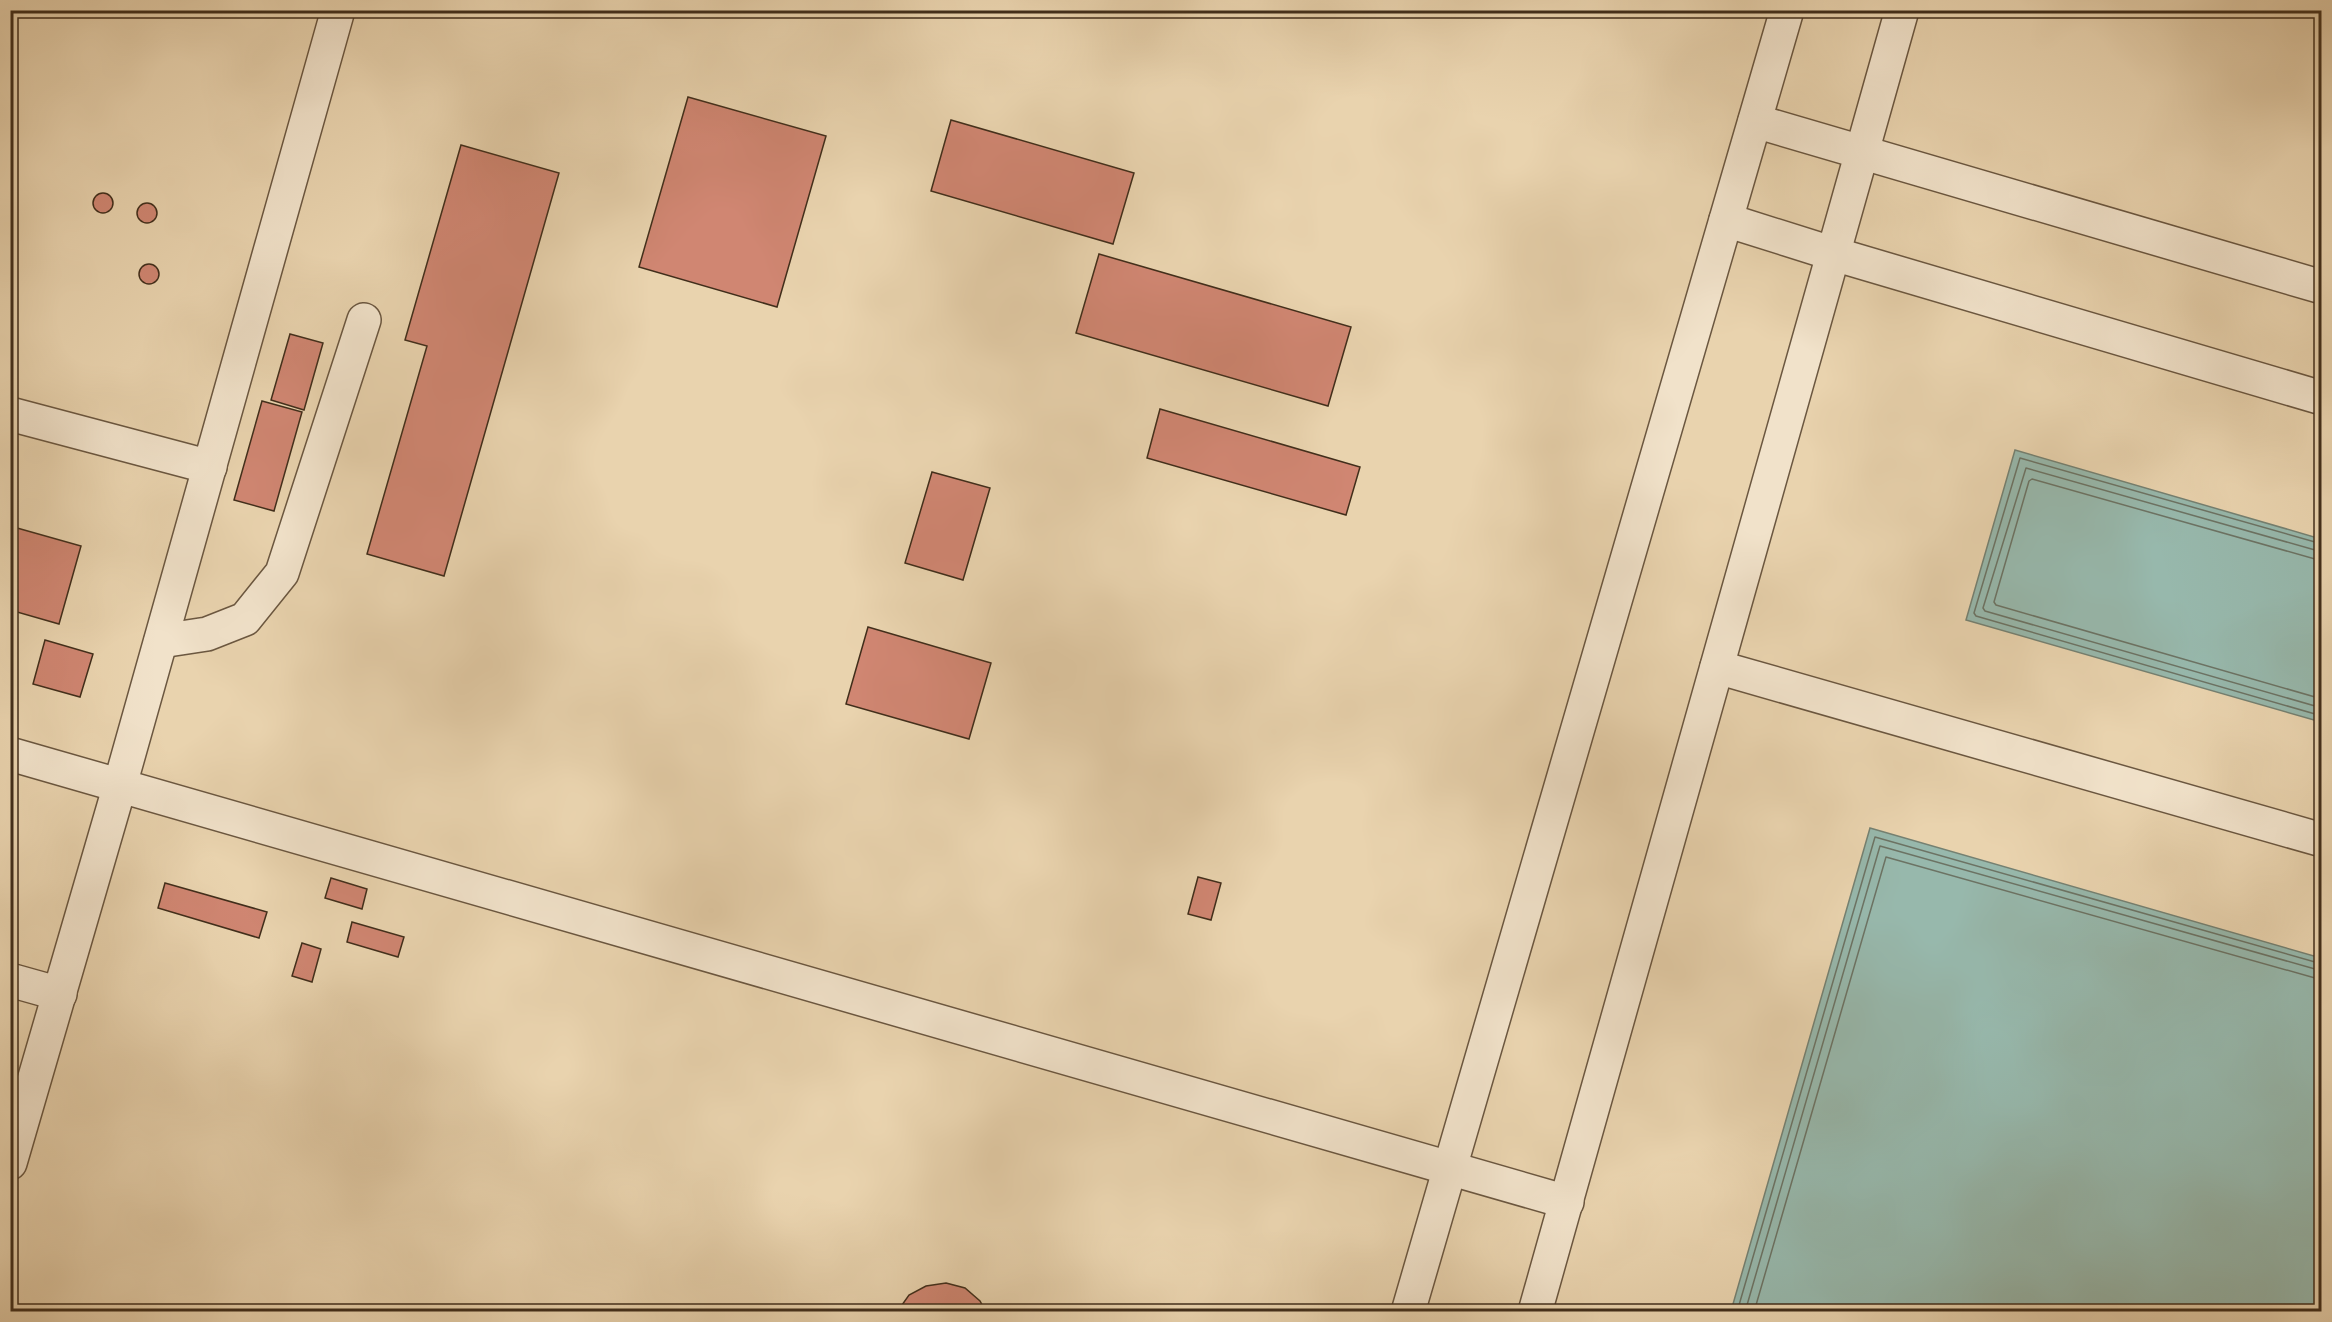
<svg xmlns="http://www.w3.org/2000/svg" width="2332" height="1322" viewBox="0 0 2332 1322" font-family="'EB Garamond',serif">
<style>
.water{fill:#97b8ac;stroke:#758172;stroke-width:1.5}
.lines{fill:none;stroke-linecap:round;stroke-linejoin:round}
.shore{stroke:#6c7364;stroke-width:1.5}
.building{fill:#d08672;stroke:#412e1b;stroke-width:1.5}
.minor-casing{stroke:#6b5740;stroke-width:36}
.minor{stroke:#f1e2ca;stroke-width:33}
</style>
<rect width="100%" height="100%" fill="#e9d3ae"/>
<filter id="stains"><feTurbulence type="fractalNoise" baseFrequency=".00333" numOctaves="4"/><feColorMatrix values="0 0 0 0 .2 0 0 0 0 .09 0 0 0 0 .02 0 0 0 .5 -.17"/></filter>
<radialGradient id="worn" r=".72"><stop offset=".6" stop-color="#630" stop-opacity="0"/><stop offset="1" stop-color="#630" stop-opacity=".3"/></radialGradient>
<!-- water -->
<g class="water">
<path d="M 2015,450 L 2321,539 L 2321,722 L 1966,620 Z"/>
<path d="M 1870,828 L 2321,958 L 2321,1311 L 1731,1311 Z"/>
</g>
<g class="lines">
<!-- shore -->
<g class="shore">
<path d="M 2322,544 L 2020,458 L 1974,613 L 1976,616 L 2322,716"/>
<path d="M 2322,552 L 2026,468 L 1983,608 L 1985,611 L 2322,708"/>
<path d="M 2322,561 L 2032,479 L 2029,481 L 1994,602 L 1996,605 L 2322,699"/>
<path d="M 1737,1312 L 1875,837 L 2322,964"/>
<path d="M 1745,1312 L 1880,846 L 2322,971"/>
<path d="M 1754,1312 L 1886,857 L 2322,980"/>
</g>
</g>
<!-- building -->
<g class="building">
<path d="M 688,97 L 826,136 L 777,307 L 639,267 Z"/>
<path d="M 951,120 L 1134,173 L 1113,244 L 931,191 Z"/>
<path d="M 461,145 L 559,173 L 444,576 L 367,554 L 427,346 L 405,340 Z"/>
<circle cx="103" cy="203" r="10"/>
<circle cx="147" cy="213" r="10"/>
<path d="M 1099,254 L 1351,327 L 1328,406 L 1076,333 Z"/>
<circle cx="149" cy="274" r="10"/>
<path d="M 290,334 L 323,343 L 304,410 L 271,400 Z"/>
<path d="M 262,401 L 302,412 L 274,511 L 234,500 Z"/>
<path d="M 1160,409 L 1360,467 L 1346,515 L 1147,458 Z"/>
<path d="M 932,472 L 990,488 L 963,580 L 905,563 Z"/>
<path d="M 10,526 L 81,546 L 59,624 L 10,610 Z"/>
<path d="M 868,627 L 991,663 L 969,739 L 846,704 Z"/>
<path d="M 45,640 L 93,654 L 80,697 L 33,684 Z"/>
<path d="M 1198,877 L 1221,883 L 1211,920 L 1188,914 Z"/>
<path d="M 331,878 L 367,889 L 362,909 L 325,898 Z"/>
<path d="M 165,883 L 267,912 L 259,938 L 158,908 Z"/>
<path d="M 352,922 L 404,937 L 398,957 L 347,942 Z"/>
<path d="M 302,943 L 321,949 L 312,982 L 292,976 Z"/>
<path d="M 946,1283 L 965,1288 L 980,1301 L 986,1312 L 897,1312 L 909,1295 L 926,1286 Z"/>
</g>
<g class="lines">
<defs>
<g id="minor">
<path d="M 1755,121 L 2322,287"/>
<path d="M 1726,220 L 1834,254 L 2322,398"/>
<path d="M 10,414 L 210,467"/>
<path d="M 161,641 L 207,634 L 245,619 L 282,573 L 364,320"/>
<path d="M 1717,667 L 2322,840"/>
<path d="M 10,754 L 1567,1202"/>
<path d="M 10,980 L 60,994"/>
<path d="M 10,1163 L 120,785 L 338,10"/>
<path d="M 1408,1312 L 1787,10"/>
<path d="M 1535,1312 L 1902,10"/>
</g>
</defs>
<!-- minor casing -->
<use href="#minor" class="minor-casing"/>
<!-- minor -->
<use href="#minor" class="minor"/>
</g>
<!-- margin -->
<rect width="2332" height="1322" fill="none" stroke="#e9d3ae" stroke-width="36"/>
<rect x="12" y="12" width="2308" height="1298" fill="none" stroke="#412e1b" stroke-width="3"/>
<rect x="18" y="18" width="2296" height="1286" fill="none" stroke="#412e1b" stroke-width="1.5"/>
<rect width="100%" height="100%" filter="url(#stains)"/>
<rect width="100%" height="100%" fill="url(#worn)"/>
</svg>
